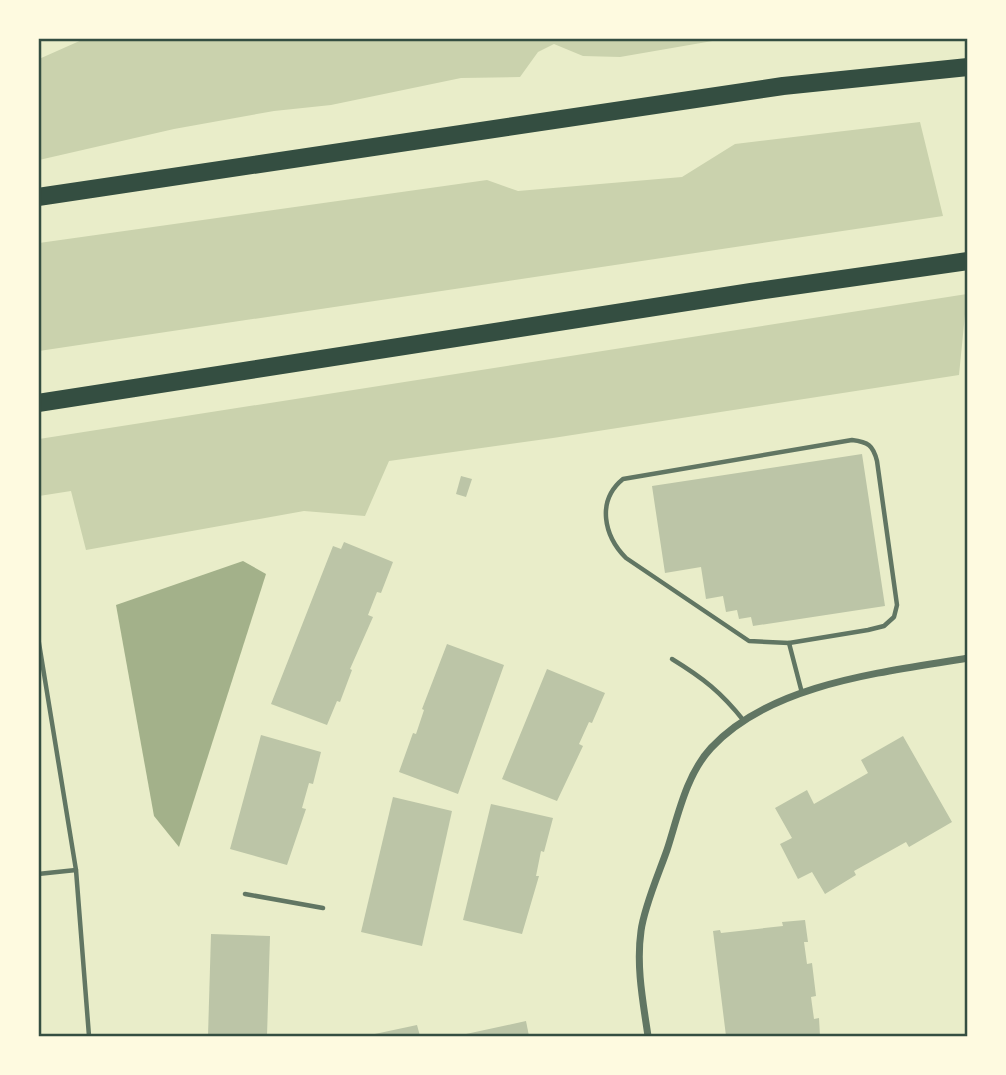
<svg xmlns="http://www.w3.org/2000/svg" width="1006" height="1075" viewBox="0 0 1006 1075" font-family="'Asap Condensed',sans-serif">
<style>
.green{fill:#cad2ad}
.water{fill:#a3b18a}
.building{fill:#bcc5a7}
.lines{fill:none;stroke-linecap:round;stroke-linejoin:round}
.service{stroke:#617663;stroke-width:4.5}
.minor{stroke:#617663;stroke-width:7}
.motorway{stroke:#344e41;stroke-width:18}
.neatline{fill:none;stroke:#344e41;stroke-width:2.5}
</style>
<rect width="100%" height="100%" fill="#e9edc9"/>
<!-- green -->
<g class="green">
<path d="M 84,39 L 84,38 L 724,39 L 620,57 L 583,56 L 554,44 L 538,52 L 520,77 L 461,78 L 331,105 L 274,111 L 174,129 L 39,160 L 39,59 Z"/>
<path d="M 920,122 L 943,216 L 39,351 L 39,243 L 487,180 L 518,191 L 682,177 L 735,144 Z"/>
<path d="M 967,294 L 959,375 L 553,438 L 389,461 L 365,516 L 304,511 L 86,550 L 71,491 L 39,496 L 39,439 Z"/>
</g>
<!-- water -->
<path class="water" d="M 243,561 L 266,574 L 179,847 L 154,816 L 116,605 Z"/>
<!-- building -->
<g class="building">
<path d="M 862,454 L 885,606 L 753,626 L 751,617 L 739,619 L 737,610 L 726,612 L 723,596 L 706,599 L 701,567 L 665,573 L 652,486 Z"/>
<path d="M 461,476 L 472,479 L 466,497 L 456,494 Z"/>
<path d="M 344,542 L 393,562 L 381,593 L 377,592 L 368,615 L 373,617 L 350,669 L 352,670 L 340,702 L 337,701 L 327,725 L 271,704 L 333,546 L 341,549 Z"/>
<path d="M 447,644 L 504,665 L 458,794 L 399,772 L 413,733 L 416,734 L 424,710 L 422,709 Z"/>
<path d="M 547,669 L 605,693 L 592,723 L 589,722 L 579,744 L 583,746 L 557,801 L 502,779 Z"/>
<path d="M 261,735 L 321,752 L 313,784 L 309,783 L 302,808 L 306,809 L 287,865 L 230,849 Z"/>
<path d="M 903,736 L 952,822 L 909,847 L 906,842 L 854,871 L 856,875 L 825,894 L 812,872 L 798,879 L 780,844 L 792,838 L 775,808 L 807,790 L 814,804 L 868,773 L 861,760 Z"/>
<path d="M 393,797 L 452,811 L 422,946 L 361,932 Z"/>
<path d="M 491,804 L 553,818 L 544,852 L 541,851 L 536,876 L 539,876 L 522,934 L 463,920 Z"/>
<path d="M 805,920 L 808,942 L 804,942 L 807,964 L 812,963 L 816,996 L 811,997 L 814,1019 L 819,1018 L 820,1036 L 726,1036 L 713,931 L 720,930 L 721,933 L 783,926 L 782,922 Z"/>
<path d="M 211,934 L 270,936 L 267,1036 L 208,1036 Z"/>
<path d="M 526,1021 L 529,1036 L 466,1036 L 466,1034 Z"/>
<path d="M 417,1025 L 420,1036 L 370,1036 L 370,1035 Z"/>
</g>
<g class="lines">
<!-- service -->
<g class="service">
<path d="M 852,440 C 868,442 873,445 877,461 L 897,605 L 894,617 L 884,626 L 868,630 L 789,643 L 749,641 L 626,558 C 604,536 596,501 623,479 Z"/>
<path d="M 38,637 L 76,870 L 89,1036"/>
<path d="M 789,643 L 802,693"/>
<path d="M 672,659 C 703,678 721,692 744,721"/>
<path d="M 38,874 L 76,870"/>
<path d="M 245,894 L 323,908"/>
</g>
<!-- minor -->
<path class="minor" d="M 648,1036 C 643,1002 636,966 641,931 C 644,907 659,873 667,850 C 678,816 686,775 711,748 C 771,683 885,672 968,658"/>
<!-- motorway -->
<g class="motorway">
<path d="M 38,197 L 783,86 L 968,67"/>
<path d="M 38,403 L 751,292 L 968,261"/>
</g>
</g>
<!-- border -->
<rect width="1006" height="1075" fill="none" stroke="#fefae0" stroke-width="80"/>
<rect x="40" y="40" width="926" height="995" class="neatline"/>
</svg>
